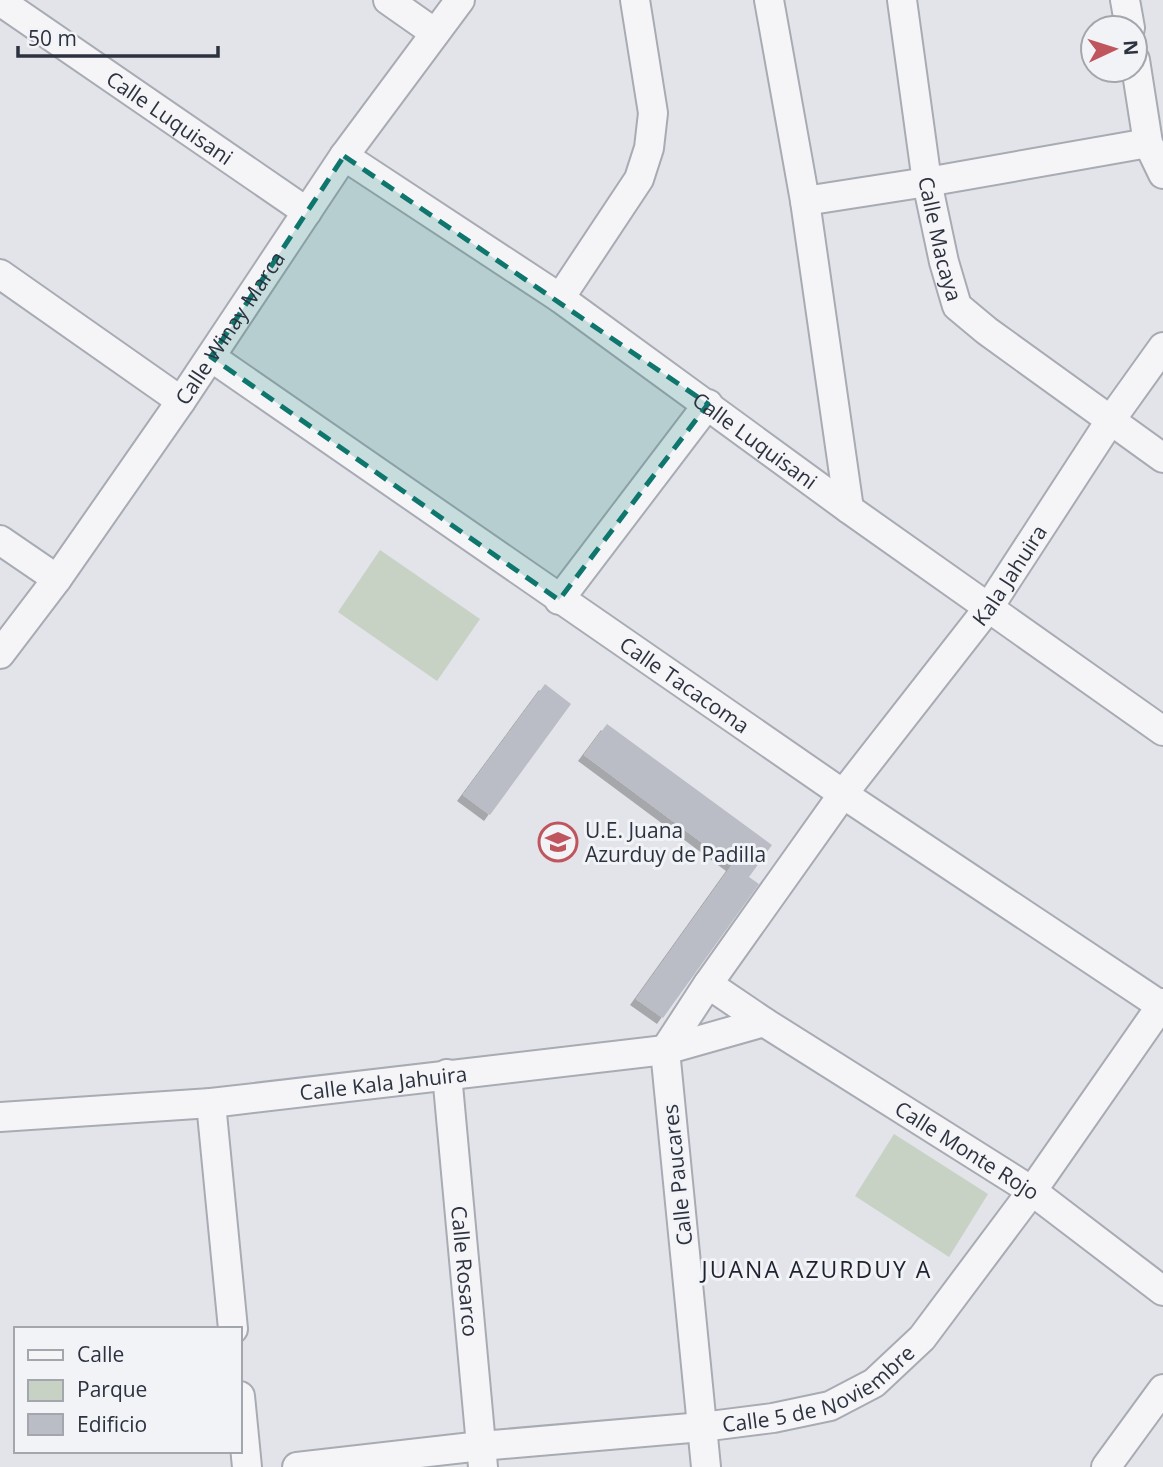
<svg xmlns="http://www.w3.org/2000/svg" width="1163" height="1467" viewBox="0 0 1163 1467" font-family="'Open Sans',sans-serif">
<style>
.green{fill:#c7d2c4}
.building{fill:#babdc5;filter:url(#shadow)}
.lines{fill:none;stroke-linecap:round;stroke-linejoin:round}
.minor-casing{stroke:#a8abb3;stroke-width:32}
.minor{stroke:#f5f5f8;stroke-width:28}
.marked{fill:#0f766e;fill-opacity:0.2;stroke:#0f766e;stroke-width:5;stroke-dasharray:14 9;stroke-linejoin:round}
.labels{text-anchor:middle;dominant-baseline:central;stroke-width:6;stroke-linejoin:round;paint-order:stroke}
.street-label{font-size:21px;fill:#2c323f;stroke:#f2f3f7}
.poi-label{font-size:21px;fill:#2c323f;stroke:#f2f3f7;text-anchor:start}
.neighbourhood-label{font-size:23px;letter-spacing:2px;fill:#1e2330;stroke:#f2f3f7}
</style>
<defs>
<filter id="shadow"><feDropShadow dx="-6" dy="6" stdDeviation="0" flood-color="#0004"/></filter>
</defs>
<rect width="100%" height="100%" fill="#e2e4e9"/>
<!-- green -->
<g class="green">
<path d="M 380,550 L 480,619 L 437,681 L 338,612 Z"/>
<path d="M 894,1134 L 988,1194 L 949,1257 L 855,1196 Z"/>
</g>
<!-- building -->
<g class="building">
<path d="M 545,684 L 571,704 L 490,815 L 463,795 Z"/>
<path d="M 607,724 L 772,845 L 749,877 L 759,884 L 663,1018 L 636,999 L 732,865 L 584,755 Z"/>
</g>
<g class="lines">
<defs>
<g id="minor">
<path d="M 388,0 L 435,33"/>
<path d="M 769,0 L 805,201 L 849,509"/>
<path id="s1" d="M 902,0 L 927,182 L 944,262 L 957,306 L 987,331 L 1163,458"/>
<path d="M 1125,0 L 1130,28"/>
<path id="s2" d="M 0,1 L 307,212"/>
<path d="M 1135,60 L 1148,143 L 1163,174"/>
<path id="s3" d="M 344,156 L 560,298 L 849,509 L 1163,731"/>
<path d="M 805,201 L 927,182 L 1148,143"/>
<path d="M 0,274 L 181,401"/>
<path d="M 560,298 L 639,179 L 649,148 L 653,113 L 635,0"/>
<path id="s4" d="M 211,357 L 843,794 L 1163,1007"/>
<path d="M 0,540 L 57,579"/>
<path d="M 559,600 L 708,404"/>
<path id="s5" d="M 0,654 L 57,579 L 181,401 L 344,156 L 460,0"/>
<path id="s6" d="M 708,984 L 764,1022 L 1032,1191 L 1163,1291"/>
<path id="s7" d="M 447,1074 L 483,1467"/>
<path d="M 211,1103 L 233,1329"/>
<path id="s8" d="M 0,1117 L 211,1103 L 665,1050 L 764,1022"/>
<path d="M 240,1396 L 247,1467"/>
<path id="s9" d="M 297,1467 L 481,1446 L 702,1427 L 773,1418 L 830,1406 L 874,1383 L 922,1338 L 1032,1191 L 1163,1003"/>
<path id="s10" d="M 706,1467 L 665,1050 L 708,984 L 843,794 L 989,607 L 1110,421 L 1163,347"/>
<path d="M 1106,1467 L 1163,1389"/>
</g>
</defs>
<!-- minor casing -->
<use href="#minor" class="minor-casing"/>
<!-- minor -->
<use href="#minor" class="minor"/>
</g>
<!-- marked area -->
<path class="marked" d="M 344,156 L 708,404 L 559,600 L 211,357 Z"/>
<!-- icons -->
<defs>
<symbol id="school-ring" viewBox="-11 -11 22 22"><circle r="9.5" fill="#f2f3f7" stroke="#bf565e" stroke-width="1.5"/><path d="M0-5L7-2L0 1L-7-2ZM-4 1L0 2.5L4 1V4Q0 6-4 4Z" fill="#bf565e"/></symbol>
</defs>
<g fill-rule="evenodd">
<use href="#school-ring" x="536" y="820" width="44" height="44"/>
</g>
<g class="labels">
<!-- street labels -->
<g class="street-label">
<text stroke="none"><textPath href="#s2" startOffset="206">Calle Luquisani</textPath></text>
<text stroke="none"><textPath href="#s1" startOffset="242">Calle Macaya</textPath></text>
<text stroke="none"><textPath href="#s5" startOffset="399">Calle Winay Marca</textPath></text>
<text stroke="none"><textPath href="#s3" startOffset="500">Calle Luquisani</textPath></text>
<text stroke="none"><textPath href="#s10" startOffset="1006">Kala Jahuira</textPath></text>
<text stroke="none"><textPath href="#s4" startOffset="576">Calle Tacacoma</textPath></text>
<text stroke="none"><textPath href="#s8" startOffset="385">Calle Kala Jahuira</textPath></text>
<text stroke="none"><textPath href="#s6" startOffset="308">Calle Monte Rojo</textPath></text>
<text transform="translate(677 1175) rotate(-96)">Calle Paucares</text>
<text stroke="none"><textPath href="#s7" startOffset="198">Calle Rosarco</textPath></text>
<text stroke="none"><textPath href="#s9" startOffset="532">Calle 5 de Noviembre</textPath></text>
</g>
<!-- poi labels -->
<g class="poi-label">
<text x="585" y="830">U.E. Juana<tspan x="585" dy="24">Azurduy de Padilla</tspan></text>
</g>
<!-- neighbourhood labels -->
<g class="neighbourhood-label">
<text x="817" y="1269">JUANA AZURDUY A</text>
</g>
</g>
<!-- legend -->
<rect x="14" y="1327" width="228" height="126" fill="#f2f3f7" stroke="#a3a6ad" stroke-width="2"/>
<rect x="28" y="1350" width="35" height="10" fill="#f5f5f8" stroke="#a3a6ad" stroke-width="2"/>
<text x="77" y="1362" font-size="21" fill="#2c323f">Calle</text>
<rect x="28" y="1380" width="35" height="21" fill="#c7d2c4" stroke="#a3a6ad" stroke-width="2"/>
<text x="77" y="1397" font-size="21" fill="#2c323f">Parque</text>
<rect x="28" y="1414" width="35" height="21" fill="#babdc5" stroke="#a3a6ad" stroke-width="2"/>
<text x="77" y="1432" font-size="21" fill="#2c323f">Edificio</text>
<!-- north arrow -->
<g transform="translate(1114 49) rotate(86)"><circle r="33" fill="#f2f3f7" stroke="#a3a6ad" stroke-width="2"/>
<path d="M0-5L12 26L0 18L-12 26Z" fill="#bf565e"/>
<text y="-10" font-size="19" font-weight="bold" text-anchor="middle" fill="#2c323f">N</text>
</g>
<!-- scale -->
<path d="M18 46v10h200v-10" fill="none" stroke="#2c323f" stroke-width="3.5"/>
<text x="28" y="46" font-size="21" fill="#2c323f" stroke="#f2f3f7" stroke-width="5" paint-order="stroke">50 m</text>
</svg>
